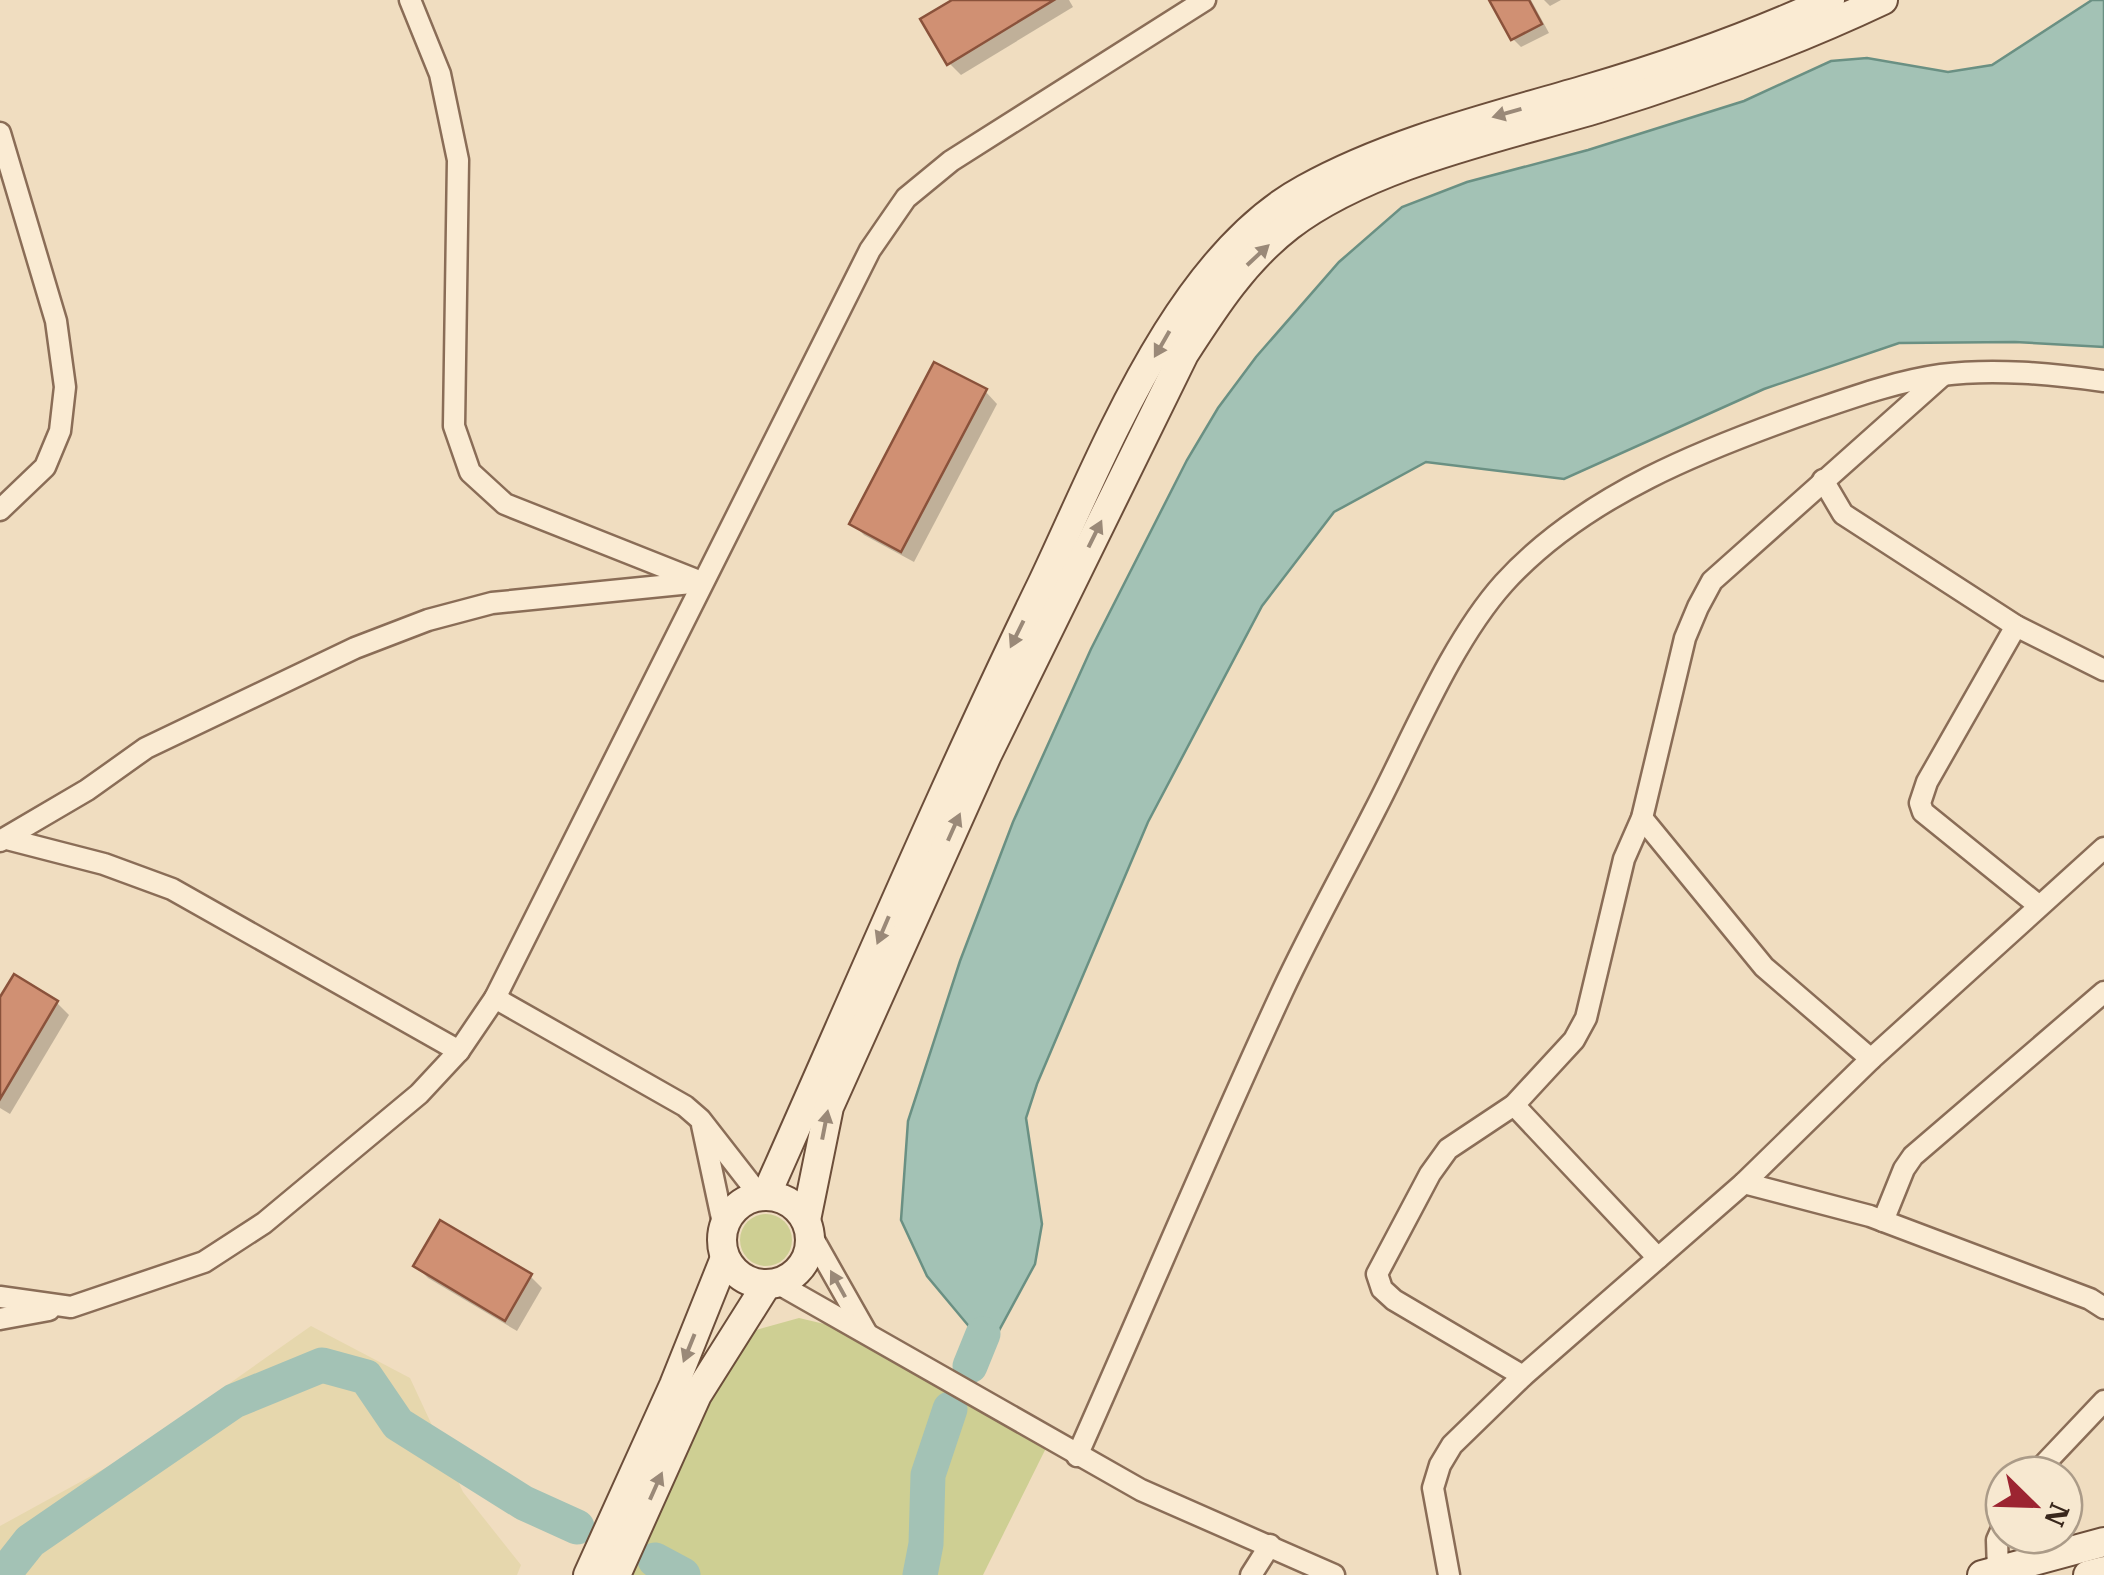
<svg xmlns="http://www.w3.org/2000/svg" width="2104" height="1575" viewBox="0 0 2104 1575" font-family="'IBM Plex Serif',serif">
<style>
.farmland{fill:#e6d7ad}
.green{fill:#cecf93}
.water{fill:#a3c2b5;stroke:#6a9083;stroke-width:2.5}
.shadow{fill:#0003}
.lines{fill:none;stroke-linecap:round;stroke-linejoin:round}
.river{stroke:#a3c2b5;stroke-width:35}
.building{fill:#d09073;stroke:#8a523b;stroke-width:2.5}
.street-casing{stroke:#8a6d57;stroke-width:25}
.secondary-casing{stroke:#6c4e3a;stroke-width:32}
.street{stroke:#faebd3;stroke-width:20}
.secondary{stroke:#faebd3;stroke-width:28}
.oneway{fill:#9a8978}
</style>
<rect width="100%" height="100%" fill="#f0ddc0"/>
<!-- farmland -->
<path class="farmland" d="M 311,1326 L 410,1378 L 463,1492 L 521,1565 L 517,1575 L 0,1575 L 0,1526 L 122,1459 Z"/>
<!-- green -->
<g class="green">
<circle cx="766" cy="1240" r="26"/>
<path d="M 799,1318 L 867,1334 L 1050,1440 L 983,1575 L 616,1575 L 697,1395 L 756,1330 Z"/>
</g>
<!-- water -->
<path class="water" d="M 2092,0 L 2104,0 L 2104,347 L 2015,342 L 1899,343 L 1764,389 L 1564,479 L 1426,462 L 1334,512 L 1262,606 L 1148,822 L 1037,1084 L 1026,1118 L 1042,1224 L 1035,1264 L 996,1336 L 972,1330 L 927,1276 L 901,1220 L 908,1121 L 960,961 L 1013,822 L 1091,649 L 1187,460 L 1218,408 L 1256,357 L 1339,262 L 1402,207 L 1467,182 L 1588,150 L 1744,101 L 1831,61 L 1867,58 L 1948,72 L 1992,65 Z"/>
<!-- shadow -->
<g class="shadow">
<path d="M 957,0 L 1069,0 L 1073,7 L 961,75 L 949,63 Z"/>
<path d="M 1492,0 L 1531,0 L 1549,33 L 1521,47 L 1513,39 Z"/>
<path d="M 1544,0 L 1561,0 L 1550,6 Z"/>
<path d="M 985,391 L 997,404 L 914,562 L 864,535 L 852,523 Z"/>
<path d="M 0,1002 L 57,1003 L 69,1015 L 10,1114 L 0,1108 Z"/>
<path d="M 416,1266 L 530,1276 L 542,1288 L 517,1331 L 428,1278 Z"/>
</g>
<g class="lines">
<!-- river -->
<g class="river">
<path d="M 970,1366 L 983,1334"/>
<path d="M 655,1560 L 683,1575"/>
<path d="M 3,1575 L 30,1541 L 234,1401 L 322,1365 L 366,1377 L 398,1424 L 524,1503 L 577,1527"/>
<path d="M 920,1575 L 926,1544 L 928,1475 L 950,1409"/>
</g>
</g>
<!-- building -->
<g class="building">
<path d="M 952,0 L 1054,0 L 947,65 L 920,19 Z"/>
<path d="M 1489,0 L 1529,0 L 1542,24 L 1511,40 Z"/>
<path d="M 934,362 L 987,389 L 901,552 L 849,524 Z"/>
<path d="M 14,974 L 58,1001 L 0,1099 L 0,997 Z"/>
<path d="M 440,1220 L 532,1274 L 505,1321 L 413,1266 Z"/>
</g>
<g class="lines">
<defs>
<g id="street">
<path d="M 410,0 L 440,74 L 458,160 L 454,426 L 470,472 L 505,504 L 694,579"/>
<path d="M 0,133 L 56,321 L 65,387 L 60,431 L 45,467 L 0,510"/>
<path d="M 1823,480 L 1843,514 L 2016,626 L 2104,670"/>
<path d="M 2016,626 L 1927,782 L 1920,803 L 1923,812 L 2038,905"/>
<path d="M 1642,818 L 1764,967 L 1871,1059"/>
<path d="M 7,839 L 104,864 L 172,889 L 459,1051"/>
<path d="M 0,841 L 87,790 L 146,748 L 355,648 L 428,620 L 492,603 L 701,582"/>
<path d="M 495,998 L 685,1106 L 700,1119 L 760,1196"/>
<path d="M 1514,1105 L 1658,1258"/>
<path d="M 702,1125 L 724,1228"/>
<path d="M 1744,1183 L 1870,1216 L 2090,1299 L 2104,1308"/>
<path d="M 1883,1221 L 1904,1169 L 1913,1156 L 2104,992"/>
<path d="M 810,1233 L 866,1332"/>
<path d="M 777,1283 L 1141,1490 L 1334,1575"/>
<path d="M 0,1297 L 71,1307 L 204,1262 L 264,1223 L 419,1094 L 459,1051 L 495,998 L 870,250 L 906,198 L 951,161 L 1205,0"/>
<path d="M 0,1319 L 49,1310"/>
<path d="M 1523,1376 L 1394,1300 L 1382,1289 L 1377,1274 L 1430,1174 L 1448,1149 L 1514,1105 L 1574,1040 L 1586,1018 L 1624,859 L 1642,818 L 1685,638 L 1698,607 L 1712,581 L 1942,376"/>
<path d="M 1077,1456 C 1146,1301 1211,1145 1282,992 C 1311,930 1344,871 1375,810 C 1412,739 1451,642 1504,583 C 1584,495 1706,448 1815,410 C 1856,396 1898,381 1941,375 C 1994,368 2052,374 2104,381"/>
<path d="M 2034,1475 L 2104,1401"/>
<path d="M 1998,1571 L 1997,1540 L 2004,1524"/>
<path d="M 1251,1575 L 1270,1545"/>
<path d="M 1449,1575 L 1433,1488 L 1440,1465 L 1452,1445 L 1523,1376 L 1744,1183 L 1871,1059 L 2104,848"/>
</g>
<g id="secondary">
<path d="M 766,1195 C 857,991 944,785 1042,584 C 1103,456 1176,259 1305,189 C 1392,141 1493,117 1588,89 C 1670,65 1752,36 1830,0"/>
<circle cx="766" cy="1240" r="44"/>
<path d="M 806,1220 L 829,1107 L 987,755 L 1184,354 C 1215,306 1244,261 1289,226 C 1370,164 1502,137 1599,108 C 1696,78 1792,43 1883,0"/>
<path d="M 588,1575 L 674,1385 L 725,1258"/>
<path d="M 616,1575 L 697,1395 L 767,1284"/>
<path d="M 1982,1575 L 2104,1542"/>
<path d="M 2088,1575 L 2104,1571"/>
</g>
</defs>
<!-- street casing -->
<use href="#street" class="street-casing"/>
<!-- secondary casing -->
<use href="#secondary" class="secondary-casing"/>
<!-- street -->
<use href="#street" class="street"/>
<!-- secondary -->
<use href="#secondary" class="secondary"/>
</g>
<!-- one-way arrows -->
<defs><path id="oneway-solid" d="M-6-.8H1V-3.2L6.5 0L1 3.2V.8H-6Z" transform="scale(2.5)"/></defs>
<g class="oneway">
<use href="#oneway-solid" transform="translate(1507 113) rotate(164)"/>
<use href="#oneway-solid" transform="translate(1258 255) rotate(-43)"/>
<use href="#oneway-solid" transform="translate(1162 344) rotate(120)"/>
<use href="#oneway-solid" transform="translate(1095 534) rotate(-64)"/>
<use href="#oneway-solid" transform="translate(1017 634) rotate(116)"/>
<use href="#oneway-solid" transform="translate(954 827) rotate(-66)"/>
<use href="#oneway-solid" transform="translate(883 930) rotate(113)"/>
<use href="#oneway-solid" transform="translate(825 1125) rotate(-79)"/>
<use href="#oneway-solid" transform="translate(838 1284) rotate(-119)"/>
<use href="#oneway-solid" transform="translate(689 1348) rotate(112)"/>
<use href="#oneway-solid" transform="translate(656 1486) rotate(-66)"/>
</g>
<!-- north arrow -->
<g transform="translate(2034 1505) rotate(113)"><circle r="48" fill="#f7e8d0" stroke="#ab9b88" stroke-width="2.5"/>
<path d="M0-8L18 38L0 25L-18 38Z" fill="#9c2431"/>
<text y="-15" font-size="28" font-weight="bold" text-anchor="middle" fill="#39271c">N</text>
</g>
</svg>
